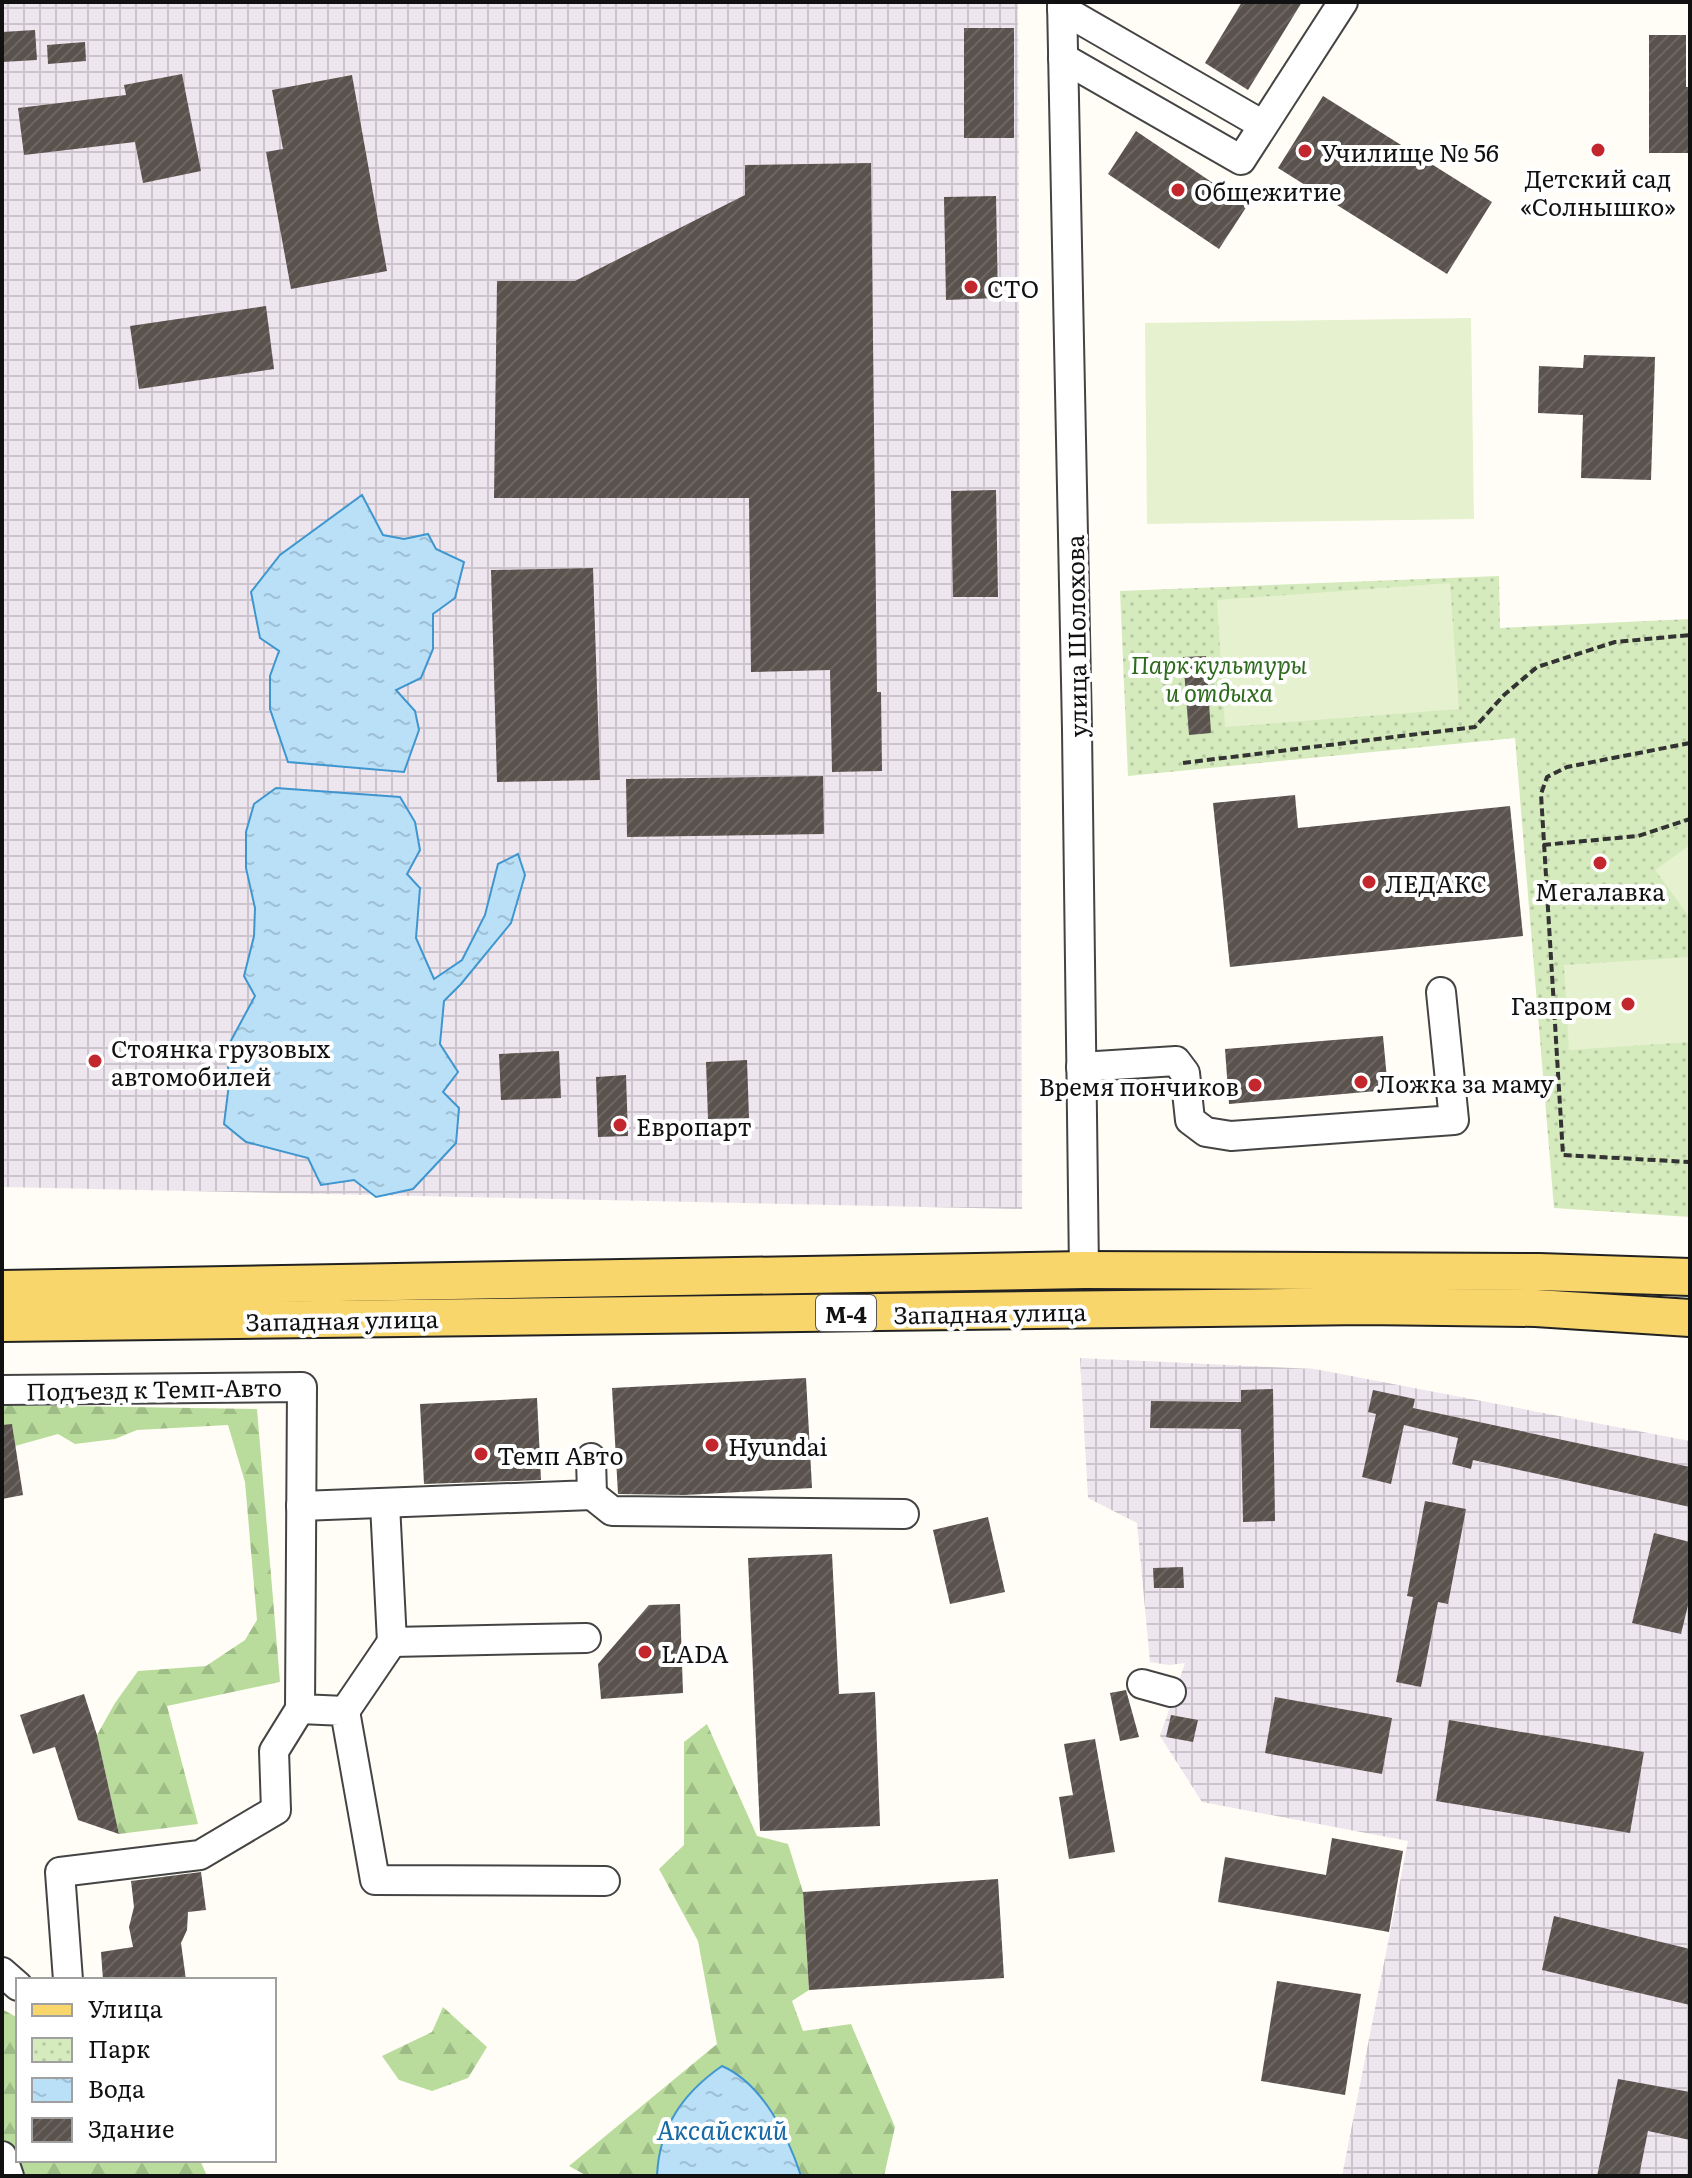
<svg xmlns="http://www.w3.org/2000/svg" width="1692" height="2178" viewBox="0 0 1692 2178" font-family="Literata,serif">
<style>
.industrial{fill:url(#industrial-grid)}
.forest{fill:url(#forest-firs)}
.park{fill:url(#park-dots)}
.pitch{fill:#e6f2cf}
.water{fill:url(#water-ripples);stroke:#3f96cf;stroke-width:2}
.building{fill:url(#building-hatch)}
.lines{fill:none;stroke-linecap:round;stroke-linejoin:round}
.minor-casing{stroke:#444;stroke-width:32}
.major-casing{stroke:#222;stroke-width:40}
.path{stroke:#333;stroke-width:4;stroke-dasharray:8 4;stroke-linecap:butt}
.minor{stroke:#fff;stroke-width:28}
.major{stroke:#f9d66b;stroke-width:36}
.poi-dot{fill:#c4262e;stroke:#fff;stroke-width:3}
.labels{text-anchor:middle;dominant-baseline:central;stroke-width:8;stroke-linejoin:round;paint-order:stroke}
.shield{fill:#fff;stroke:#585858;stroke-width:2}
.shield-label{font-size:22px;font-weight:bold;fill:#111}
.poi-label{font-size:24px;fill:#111;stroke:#fff;text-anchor:start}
.street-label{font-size:24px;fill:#111;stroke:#fff}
.park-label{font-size:24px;font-style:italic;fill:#2f6b1f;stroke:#fff}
.water-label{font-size:26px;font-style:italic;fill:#1768a6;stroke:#fff}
</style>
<defs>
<pattern id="industrial-grid" width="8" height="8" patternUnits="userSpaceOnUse" patternTransform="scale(2)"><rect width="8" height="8" fill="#eee6ef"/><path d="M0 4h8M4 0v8" fill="none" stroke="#cbc4cc"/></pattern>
<pattern id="forest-firs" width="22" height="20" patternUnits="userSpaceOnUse" patternTransform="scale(2)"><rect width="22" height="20" fill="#b9dc9c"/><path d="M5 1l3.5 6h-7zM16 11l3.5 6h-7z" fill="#9ebc85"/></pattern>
<pattern id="park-dots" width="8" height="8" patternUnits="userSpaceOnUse" patternTransform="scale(2)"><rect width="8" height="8" fill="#d5ebbd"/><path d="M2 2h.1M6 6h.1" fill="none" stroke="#b6c8a1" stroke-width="1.8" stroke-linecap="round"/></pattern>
<pattern id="water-ripples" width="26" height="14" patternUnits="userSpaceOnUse" patternTransform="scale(2)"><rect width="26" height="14" fill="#b9e0f7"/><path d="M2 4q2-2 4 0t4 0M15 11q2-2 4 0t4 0" fill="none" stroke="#9ebfd3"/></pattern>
<pattern id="building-hatch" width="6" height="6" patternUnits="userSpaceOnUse" patternTransform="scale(2)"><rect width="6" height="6" fill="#5a524d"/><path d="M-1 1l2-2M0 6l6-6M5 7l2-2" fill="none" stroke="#6d6662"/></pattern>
</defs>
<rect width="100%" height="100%" fill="#fffdf5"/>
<!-- industrial -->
<g class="industrial">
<path d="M 2,2 L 1018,2 L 1022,1209 L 2,1187 Z"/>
<path d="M 1080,1358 L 1315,1369 L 1690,1441 L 1690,2176 L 1342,2176 L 1408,1841 L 1202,1802 L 1160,1736 L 1185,1663 L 1169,1665 L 1150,1662 L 1137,1523 L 1088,1498 Z"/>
</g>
<!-- forest -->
<g class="forest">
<path d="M 2,1405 L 257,1409 L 280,1682 L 167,1706 L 198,1824 L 119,1834 L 97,1735 L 115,1703 L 138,1671 L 206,1666 L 245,1640 L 257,1620 L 245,1482 L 228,1425 L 137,1430 L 115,1439 L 75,1444 L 58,1434 L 15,1446 L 13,1430 L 2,1431 Z"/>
<path d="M 707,1724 L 757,1836 L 788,1844 L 803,1892 L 809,1990 L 792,2001 L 803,2031 L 851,2024 L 895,2127 L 884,2176 L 587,2176 L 569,2166 L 717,2044 L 698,1941 L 659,1869 L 684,1845 L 684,1742 Z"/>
<path d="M 443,2007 L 487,2047 L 468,2078 L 432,2091 L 399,2080 L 382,2056 L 432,2032 Z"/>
<path d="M 2,2009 L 18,2018 L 18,2160 L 200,2160 L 207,2176 L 2,2176 Z"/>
</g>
<!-- park -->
<path class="park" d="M 1499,576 L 1500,628 L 1690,619 L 1690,1217 L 1554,1208 L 1515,738 L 1128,776 L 1120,591 Z"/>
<!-- pitch -->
<g class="pitch">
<path d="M 1471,318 L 1474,519 L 1147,524 L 1145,323 Z"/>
<path d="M 1450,583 L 1459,709 L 1225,727 L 1217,600 Z"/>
<path d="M 1690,845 L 1690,918 L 1655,870 Z"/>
<path d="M 1690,957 L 1690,1042 L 1569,1050 L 1564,965 Z"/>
</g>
<!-- water -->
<g class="water">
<path d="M 362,495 L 383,535 L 404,539 L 428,534 L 436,549 L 464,562 L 455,598 L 433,614 L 433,649 L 421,678 L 396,690 L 415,711 L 419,730 L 404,772 L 288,762 L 270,709 L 270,676 L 279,651 L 260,638 L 251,592 L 280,555 Z"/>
<path d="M 276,788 L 400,797 L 415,822 L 420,850 L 407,874 L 420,888 L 416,938 L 434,979 L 462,960 L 485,915 L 498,864 L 518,854 L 525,875 L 511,923 L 461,984 L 444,1001 L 440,1044 L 458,1072 L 443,1092 L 459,1108 L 456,1143 L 413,1189 L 376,1197 L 354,1180 L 321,1185 L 308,1158 L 246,1142 L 224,1124 L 229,1084 L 227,1048 L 255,996 L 244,976 L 254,936 L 255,908 L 246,868 L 246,832 L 254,804 Z"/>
<path d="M 722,2066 C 763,2084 788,2136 801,2176 L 657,2176 C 659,2127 683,2093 722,2066 Z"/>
</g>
<!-- building -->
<g class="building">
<path d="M 1242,2 L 1302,2 L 1248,90 L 1205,63 Z"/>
<rect x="964" y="28" width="50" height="110"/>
<path d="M 35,30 L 37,60 L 2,62 L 2,32 Z"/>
<path d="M 1649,35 L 1686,35 L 1686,87 L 1690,87 L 1688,153 L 1649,153 Z"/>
<path d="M 85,42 L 86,61 L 48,64 L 47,45 Z"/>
<path d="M 182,74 L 201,171 L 143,183 L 135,142 L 24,155 L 18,108 L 126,95 L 124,85 Z"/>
<path d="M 352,75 L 387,271 L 291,289 L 266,152 L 283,149 L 272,90 Z"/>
<path d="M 1323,96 L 1492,202 L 1447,274 L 1278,168 Z"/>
<path d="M 1136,131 L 1247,206 L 1219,249 L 1108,174 Z"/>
<path d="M 871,163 L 877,692 L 881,692 L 882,771 L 832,772 L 830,670 L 751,672 L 749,498 L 494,498 L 497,281 L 575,281 L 745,195 L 745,165 Z"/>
<path d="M 996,196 L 998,298 L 946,300 L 944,197 Z"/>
<path d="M 266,306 L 274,369 L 139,389 L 130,326 Z"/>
<path d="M 1584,355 L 1655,357 L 1651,480 L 1581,478 L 1583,415 L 1538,413 L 1539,366 L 1583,368 Z"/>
<path d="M 996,490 L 998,597 L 953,597 L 951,491 Z"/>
<path d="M 593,568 L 600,780 L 497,782 L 491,570 Z"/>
<path d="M 1206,656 L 1211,733 L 1189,735 L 1183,657 Z"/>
<path d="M 823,776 L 824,834 L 627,837 L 626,779 Z"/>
<path d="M 1295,795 L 1298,828 L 1510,806 L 1523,936 L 1230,967 L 1213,803 Z"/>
<path d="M 1383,1036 L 1388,1090 L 1229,1104 L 1225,1049 Z"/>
<path d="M 559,1051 L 561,1098 L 501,1100 L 499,1054 Z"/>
<path d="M 747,1060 L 749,1118 L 708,1119 L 706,1062 Z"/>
<path d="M 626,1075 L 628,1136 L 598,1137 L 596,1077 Z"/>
<path d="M 806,1378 L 812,1488 L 684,1495 L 618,1494 L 612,1388 Z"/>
<path d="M 1273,1389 L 1275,1521 L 1243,1522 L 1241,1429 L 1150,1428 L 1151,1401 L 1241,1402 L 1241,1390 Z"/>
<path d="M 1373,1390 L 1415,1399 L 1413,1408 L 1690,1467 L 1690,1507 L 1473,1460 L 1471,1469 L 1452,1464 L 1458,1438 L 1404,1425 L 1391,1484 L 1362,1477 L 1376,1414 L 1368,1412 Z"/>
<path d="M 537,1398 L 541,1480 L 424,1484 L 420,1404 Z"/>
<path d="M 12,1424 L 23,1495 L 2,1499 L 2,1425 Z"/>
<path d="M 1425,1501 L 1466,1509 L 1448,1604 L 1438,1602 L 1421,1687 L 1396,1682 L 1413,1597 L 1407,1596 Z"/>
<path d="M 988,1517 L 1005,1592 L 950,1604 L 933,1530 Z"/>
<path d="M 1654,1533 L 1690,1542 L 1690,1597 L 1681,1634 L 1632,1623 Z"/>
<path d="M 832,1554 L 839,1694 L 875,1692 L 880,1826 L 760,1831 L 748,1558 Z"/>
<path d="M 1183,1567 L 1184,1588 L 1154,1588 L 1153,1568 Z"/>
<path d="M 680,1604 L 683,1693 L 601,1699 L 598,1664 L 649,1605 Z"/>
<path d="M 1126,1690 L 1139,1737 L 1120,1741 L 1110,1693 Z"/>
<path d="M 84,1694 L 97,1735 L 119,1834 L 78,1820 L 55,1747 L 33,1754 L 20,1715 Z"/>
<path d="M 1275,1697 L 1392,1718 L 1382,1774 L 1265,1753 Z"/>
<path d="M 1171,1715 L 1198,1720 L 1193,1742 L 1166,1737 Z"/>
<path d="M 1449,1720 L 1644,1752 L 1630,1833 L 1436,1801 Z"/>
<path d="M 1095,1739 L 1115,1852 L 1069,1859 L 1059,1797 L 1073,1795 L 1064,1744 Z"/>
<path d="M 1332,1838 L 1403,1851 L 1389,1932 L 1218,1902 L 1225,1857 L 1326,1875 Z"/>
<path d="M 201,1872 L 206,1910 L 188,1912 L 187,1930 L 181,1943 L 186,1980 L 103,1980 L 101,1952 L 133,1947 L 129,1927 L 134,1907 L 131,1881 Z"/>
<path d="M 998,1879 L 1004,1978 L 809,1990 L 803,1892 Z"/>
<path d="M 1554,1916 L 1690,1949 L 1690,2005 L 1542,1970 Z"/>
<path d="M 1277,1981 L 1361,1994 L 1345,2095 L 1261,2081 Z"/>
<path d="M 1618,2079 L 1690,2092 L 1690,2140 L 1648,2131 L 1639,2176 L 1597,2176 Z"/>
</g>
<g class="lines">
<defs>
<g id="minor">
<path d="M 1062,2 L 1077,730 L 1084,1270"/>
<path d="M 1062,9 L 1263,125"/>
<path d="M 1063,58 L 1241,160 L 1343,2"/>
<path d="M 1081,1067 L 1176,1061 L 1185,1073 L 1190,1120 L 1206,1132 L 1231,1136 L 1454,1120 L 1441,992"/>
<path d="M 2,1390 L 302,1387 L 300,1709 L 345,1711 L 375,1880 L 605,1881"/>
<path d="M 592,1495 L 612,1511 L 904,1514"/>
<path d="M 385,1504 L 392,1642 L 586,1638"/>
<path d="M 301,1506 L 592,1495 L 591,1458"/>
<path d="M 1142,1684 L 1171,1692"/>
<path d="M 345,1711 L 392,1642"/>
<path d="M 2,1972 L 18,1986"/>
<path d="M 68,1980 L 60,1872 L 200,1855 L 276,1810 L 274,1751 L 300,1709"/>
<path d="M 2,2156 L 9,2176"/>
</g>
<g id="major">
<path d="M 2,1289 L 1084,1270 L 1539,1272 L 1690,1277"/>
<path d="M 2,1323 L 1363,1306 L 1536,1308 L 1690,1318"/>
</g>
</defs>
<!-- minor casing -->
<use href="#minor" class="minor-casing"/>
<!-- major casing -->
<use href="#major" class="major-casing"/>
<!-- path -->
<g class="path">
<path d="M 1690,743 L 1567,767 L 1547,777 L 1541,794 L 1563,1155 L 1690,1162"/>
<path d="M 1183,763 L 1475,727 L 1504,695 L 1537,667 L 1615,642 L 1690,635"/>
<path d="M 1543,845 L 1638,836 L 1690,819"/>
</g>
<!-- minor -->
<use href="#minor" class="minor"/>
<!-- major -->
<use href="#major" class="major"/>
</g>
<!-- markers -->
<g class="poi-dot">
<circle cx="1598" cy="150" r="8"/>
<circle cx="1305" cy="151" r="8"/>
<circle cx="1178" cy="190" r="8"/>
<circle cx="971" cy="287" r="8"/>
<circle cx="1600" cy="863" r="8"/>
<circle cx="1369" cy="882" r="8"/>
<circle cx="1628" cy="1004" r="8"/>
<circle cx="95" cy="1061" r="8"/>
<circle cx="1361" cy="1082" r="8"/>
<circle cx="1255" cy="1085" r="8"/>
<circle cx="620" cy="1125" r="8"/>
<circle cx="712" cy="1445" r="8"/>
<circle cx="481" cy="1454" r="8"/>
<circle cx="645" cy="1652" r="8"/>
</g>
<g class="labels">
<!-- shield labels -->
<rect class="shield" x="816" y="1295" width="60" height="36" rx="6"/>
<g class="shield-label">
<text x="846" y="1313">М-4</text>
</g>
<!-- poi labels -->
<g class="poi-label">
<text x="1321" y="151">Училище № 56</text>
<text x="1598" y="177" text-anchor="middle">Детский сад<tspan x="1598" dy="28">«Солнышко»</tspan></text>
<text x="1194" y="190">Общежитие</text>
<text x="987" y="287">СТО</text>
<text x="1385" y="882">ЛЕДАКС</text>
<text x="1600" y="890" text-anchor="middle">Мегалавка</text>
<text x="1612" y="1004" text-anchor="end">Газпром</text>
<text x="111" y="1047">Стоянка грузовых<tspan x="111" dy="28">автомобилей</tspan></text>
<text x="1377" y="1082">Ложка за маму</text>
<text x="1239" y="1085" text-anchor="end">Время пончиков</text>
<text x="636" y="1125">Европарт</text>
<text x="728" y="1445">Hyundai</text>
<text x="497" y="1454">Темп Авто</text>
<text x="661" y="1652">LADA</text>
</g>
<!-- street labels -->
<g class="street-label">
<text transform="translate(1075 636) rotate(-91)">улица Шолохова</text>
<text transform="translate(990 1312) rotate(-1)">Западная улица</text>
<text transform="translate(342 1319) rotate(-1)">Западная улица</text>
<text transform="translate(154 1388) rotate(-1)">Подъезд к Темп-Авто</text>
</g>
<!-- park labels -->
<g class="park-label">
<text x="1219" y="663">Парк культуры<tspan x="1219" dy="28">и отдыха</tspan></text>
</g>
<!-- water labels -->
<g class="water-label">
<text x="722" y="2128">Аксайский</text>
</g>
</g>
<!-- border -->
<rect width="1692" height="2178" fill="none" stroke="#111111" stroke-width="8"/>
<!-- legend -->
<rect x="16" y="1978" width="260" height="184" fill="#ffffff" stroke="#a0a0a0" stroke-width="2"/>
<rect x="32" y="2004" width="40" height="12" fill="#f9d66b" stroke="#a0a0a0" stroke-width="2"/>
<text x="88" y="2018" font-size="24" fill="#111111">Улица</text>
<rect x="32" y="2038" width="40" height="24" fill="url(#park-dots)" stroke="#a0a0a0" stroke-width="2"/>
<text x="88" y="2058" font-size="24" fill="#111111">Парк</text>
<rect x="32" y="2078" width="40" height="24" fill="url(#water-ripples)" stroke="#a0a0a0" stroke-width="2"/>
<text x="88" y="2098" font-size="24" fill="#111111">Вода</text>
<rect x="32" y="2118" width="40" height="24" fill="url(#building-hatch)" stroke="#a0a0a0" stroke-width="2"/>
<text x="88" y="2138" font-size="24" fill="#111111">Здание</text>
</svg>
